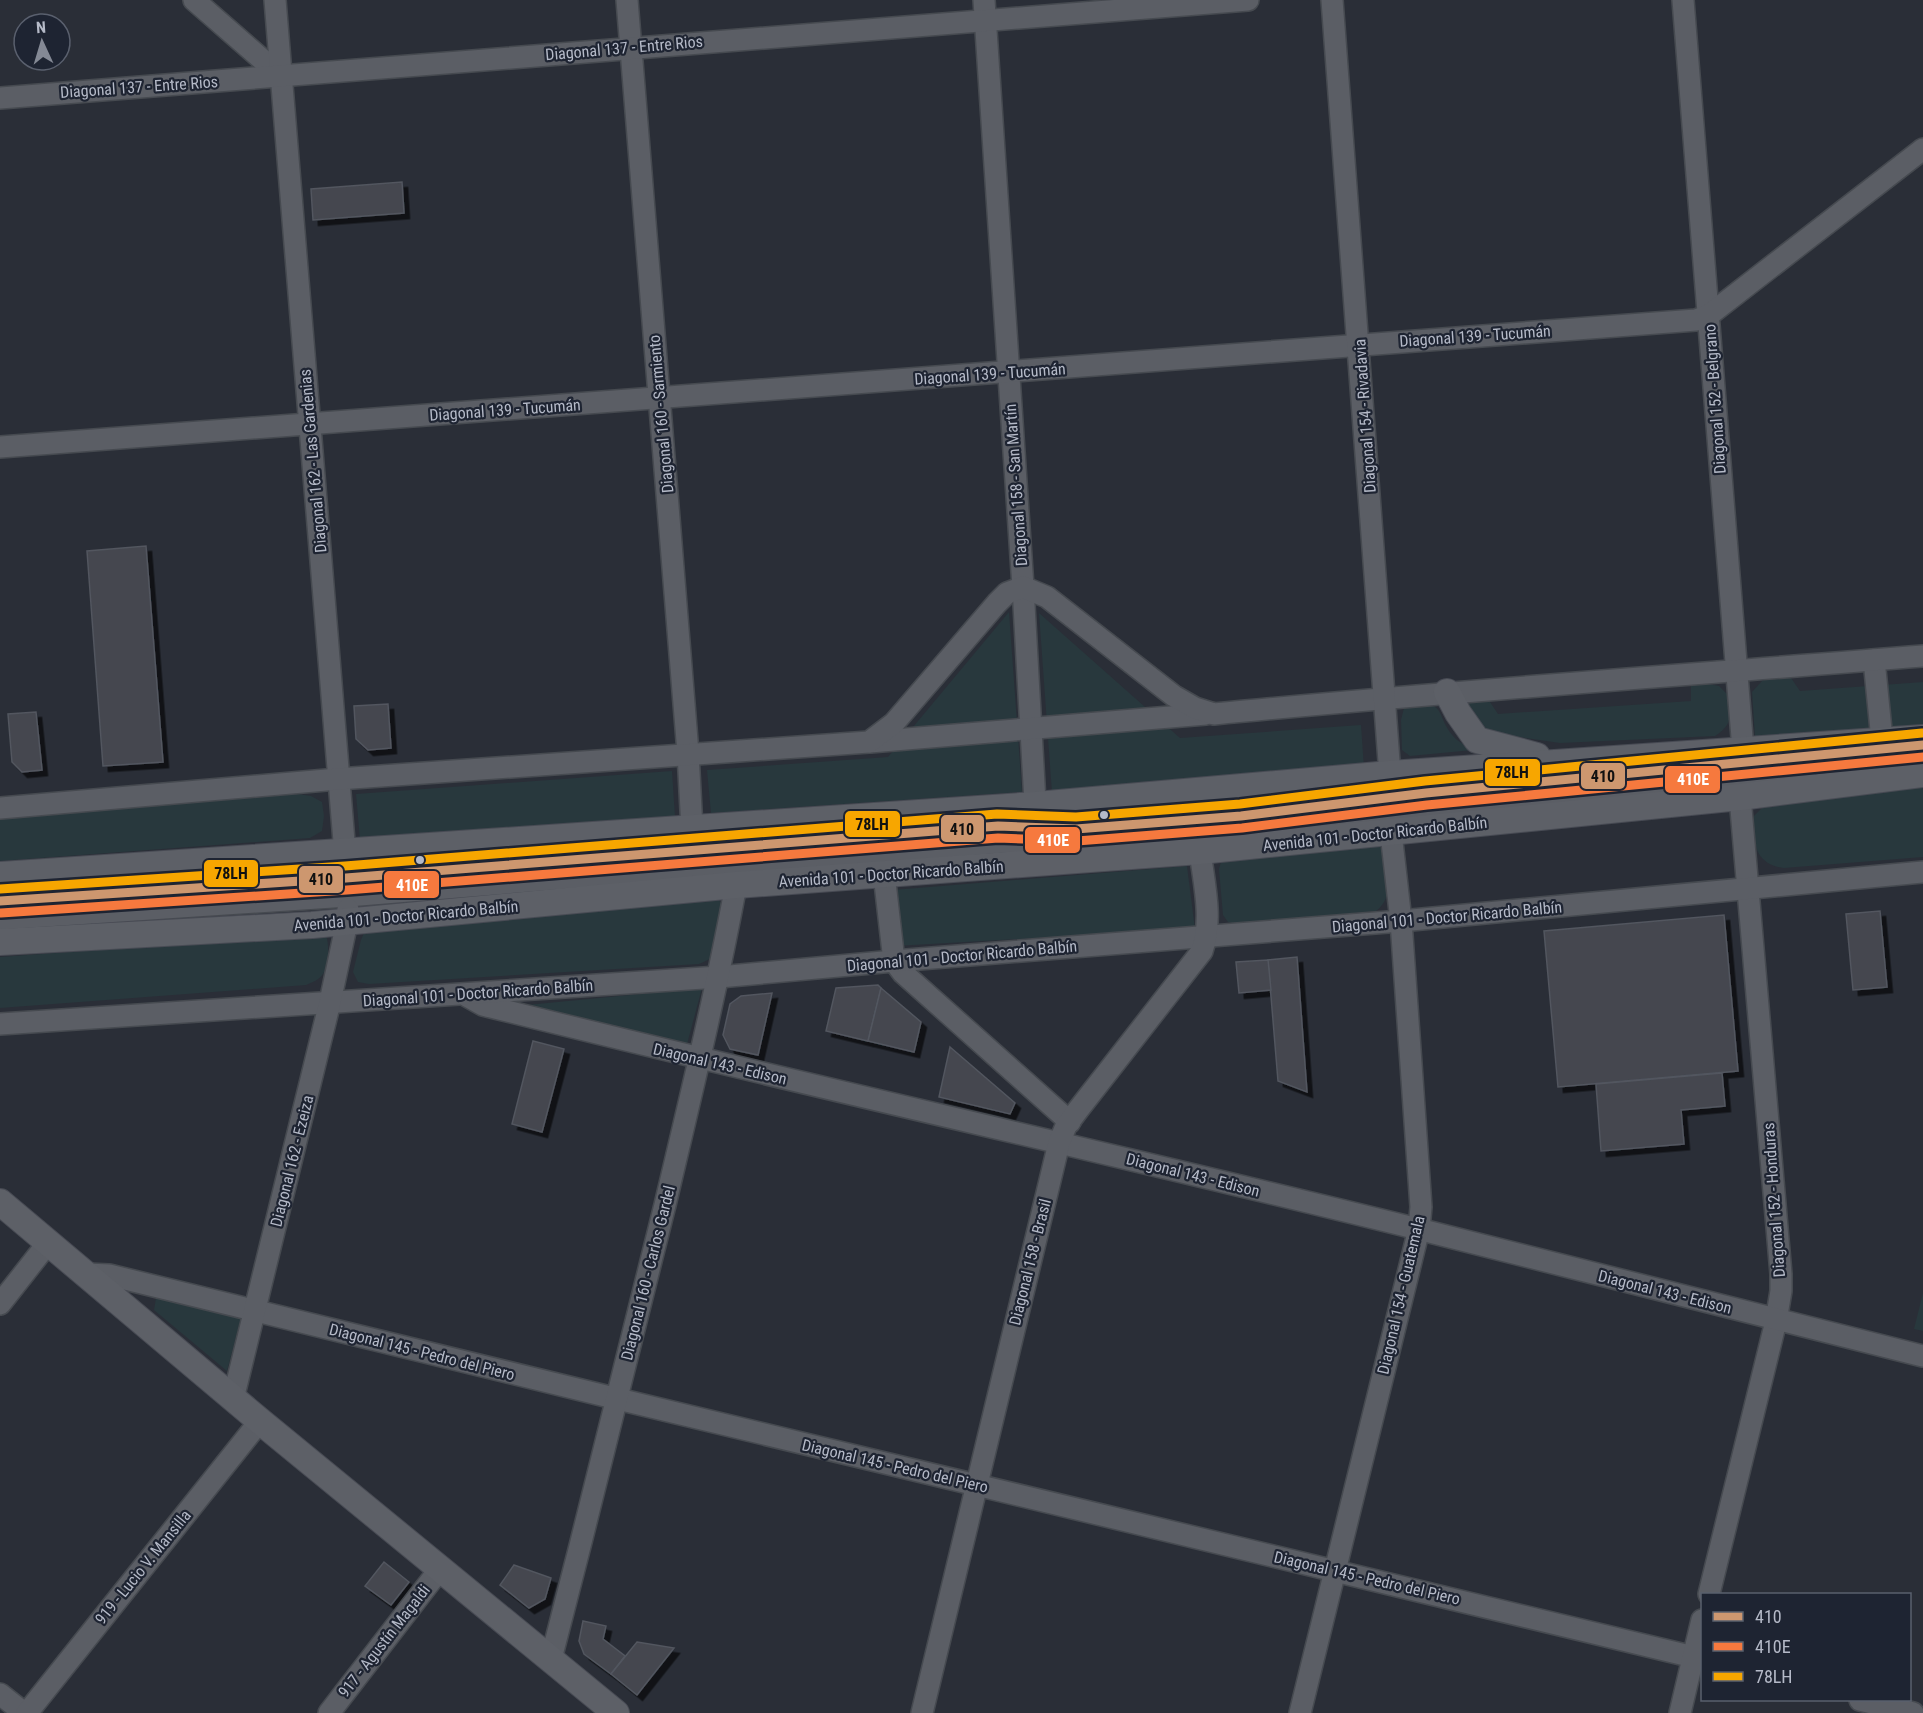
<svg xmlns="http://www.w3.org/2000/svg" width="1923" height="1713" viewBox="0 0 1923 1713" font-family="'Roboto Condensed',sans-serif">
<style>
.green{fill:#28383d}
.building{fill:#44474f;stroke:#52565f;stroke-width:1.5;filter:url(#shadow)}
.lines{fill:none;stroke-linecap:round;stroke-linejoin:round}
.minor-casing{stroke:#464a50;stroke-width:24}
.major-casing{stroke:#484b54;stroke-width:28}
.minor{stroke:#5b5e65;stroke-width:21}
.major{stroke:#5d6067;stroke-width:26}
.bus-1-casing{stroke:#1e2432;stroke-width:14}
.bus-2-casing{stroke:#1e2432;stroke-width:14}
.bus-3-casing{stroke:#1e2432;stroke-width:14}
.bus-1{stroke:#cd976f;stroke-width:9}
.bus-2{stroke:#f6793e;stroke-width:9}
.bus-3{stroke:#f7a600;stroke-width:9}
.bus-dot{fill:#b5bac8;stroke:#1e2432;stroke-width:2}
.labels{text-anchor:middle;dominant-baseline:central;stroke-width:4.5;stroke-linejoin:round;paint-order:stroke}
.street-label{font-size:16px;fill:#b5bac8;stroke:#1e2432}
.line-badge{stroke:#1e2432;stroke-width:2}
.badge-label{font-size:16px;text-anchor:middle;font-weight:bold;fill:#fff}
.pale-badge-label{font-size:16px;text-anchor:middle;font-weight:bold;fill:#111}
</style>
<defs>
<filter id="shadow"><feDropShadow dx="5.5" dy="5.5" stdDeviation="0" flood-color="#0009"/></filter>
</defs>
<rect width="100%" height="100%" fill="#2a2e37"/>
<!-- green -->
<g class="green">
<path d="M 1009,612 L 1022,792 L 711,813 L 707,770 L 888,757 Z"/>
<path d="M 1039,613 L 1180,738 L 1361,725 L 1364,768 L 1052,793 Z"/>
<path d="M 1780,674 L 1789,675 L 1800,691 L 1923,682 L 1923,725 L 1755,737 L 1752,692 L 1762,681 Z"/>
<path d="M 1691,681 L 1719,686 L 1728,695 C 1730,715 1734,724 1715,736 L 1560,743 L 1486,732 L 1465,709 L 1471,697 L 1486,696 L 1498,714 L 1691,701 Z"/>
<path d="M 1412,702 C 1448,703 1435,715 1453,736 C 1458,742 1467,746 1473,750 L 1410,756 L 1402,750 L 1401,720 L 1404,708 Z"/>
<path d="M 1923,752 L 1923,760 L 1780,774 L 1780,766 Z"/>
<path d="M 672,771 L 675,817 L 360,840 L 356,794 Z"/>
<path d="M 1923,784 L 1923,857 L 1784,868 C 1755,865 1752,842 1754,816 L 1765,805 Z"/>
<path d="M 298,794 L 311,796 L 322,802 L 324,816 L 322,831 L 310,838 L 0,861 L 0,819 Z"/>
<path d="M 1370,844 L 1380,847 L 1385,852 C 1387,874 1395,896 1376,911 L 1236,924 L 1228,922 L 1223,915 L 1219,869 L 1221,862 L 1227,856 Z"/>
<path d="M 1187,866 L 1195,929 L 895,946 L 893,890 Z"/>
<path d="M 718,899 L 725,908 L 712,958 L 699,964 L 369,984 L 358,982 L 353,972 L 361,940 L 364,933 L 372,931 Z"/>
<path d="M 320,934 L 326,936 C 330,945 328,967 323,974 C 319,980 313,982 306,985 L 0,1008 L 0,957 Z"/>
<path d="M 702,988 L 686,1048 L 527,1005 Z"/>
<path d="M 1923,1293 L 1923,1331 L 1914,1329 Z"/>
<path d="M 156,1298 L 241,1318 L 227,1371 L 154,1310 Z"/>
</g>
<!-- building -->
<g class="building">
<path d="M 402,182 L 404,213 L 313,220 L 311,189 Z"/>
<path d="M 146,546 L 163,762 L 103,766 L 87,551 Z"/>
<path d="M 388,704 L 391,748 L 368,750 L 356,739 L 354,706 Z"/>
<path d="M 36,712 L 42,770 L 22,772 L 12,762 L 8,714 Z"/>
<path d="M 1880,911 L 1887,987 L 1853,990 L 1846,914 Z"/>
<path d="M 1724,915 L 1738,1071 L 1558,1087 L 1544,931 Z"/>
<path d="M 1297,957 L 1307,1092 L 1278,1081 L 1268,960 Z"/>
<path d="M 1268,960 L 1271,990 L 1239,993 L 1236,962 Z"/>
<path d="M 878,985 L 881,988 L 868,1041 L 826,1031 L 836,988 Z"/>
<path d="M 881,988 L 921,1022 L 914,1052 L 868,1041 Z"/>
<path d="M 772,993 L 758,1055 L 730,1049 L 723,1035 L 730,1004 L 741,996 Z"/>
<path d="M 533,1041 L 564,1049 L 542,1132 L 512,1124 Z"/>
<path d="M 950,1047 L 1015,1103 L 1010,1114 L 939,1097 Z"/>
<path d="M 1722,1073 L 1725,1106 L 1681,1110 L 1684,1144 L 1601,1151 L 1596,1084 Z"/>
<path d="M 384,1562 L 409,1582 L 391,1605 L 365,1586 Z"/>
<path d="M 514,1565 L 551,1578 L 545,1599 L 529,1608 L 500,1585 Z"/>
<path d="M 583,1621 L 606,1626 L 603,1639 L 625,1656 L 611,1674 L 584,1654 L 579,1641 Z"/>
<path d="M 637,1642 L 674,1648 L 637,1695 L 611,1674 Z"/>
</g>
<g class="lines">
<defs>
<g id="minor">
<path d="M 194,0 L 281,76"/>
<path d="M 275,0 L 346,866"/>
<path d="M 627,0 L 688,753 L 692,829"/>
<path d="M 984,0 L 1023,587 L 1036,820"/>
<path d="M 1683,0 L 1743,750 L 1740,797 L 1781,1274 L 1781,1291 L 1776,1321 L 1709,1594"/>
<path d="M 0,98 L 1248,0"/>
<path d="M 0,447 L 1696,320 L 1709,315 L 1923,149"/>
<path d="M 1874,660 L 1882,740"/>
<path d="M 870,742 L 1206,714"/>
<path d="M 0,808 L 338,779 L 869,742 L 894,723 L 997,603 L 1007,593 L 1023,587 L 1047,597 L 1174,696 L 1195,708 L 1214,714 C 1450,691 1687,675 1923,656"/>
<path d="M 884,874 L 894,961 L 903,973 L 1070,1122"/>
<path d="M 0,901 L 346,878 L 998,826 L 1076,829 L 1241,816 L 1426,793 L 1788,759"/>
<path d="M 0,919 L 348,896 L 1003,842 L 1075,846 L 1246,833 L 1393,815 L 1805,777"/>
<path d="M 467,996 L 483,1005 C 794,1083 1107,1152 1418,1229 C 1586,1270 1754,1315 1923,1356"/>
<path d="M 0,1024 L 719,977 L 894,961 L 1401,921 L 1923,872"/>
<path d="M 87,1274 L 109,1275 L 618,1399 L 1702,1659"/>
<path d="M 0,1304 L 48,1243"/>
<path d="M 233,1399 L 330,1002 L 347,922 L 348,909"/>
<path d="M 551,1659 C 590,1508 628,1357 665,1205 C 690,1099 716,993 736,885"/>
<path d="M 0,1694 L 24,1713"/>
<path d="M 1860,1700 L 1913,1713"/>
<path d="M 27,1713 L 260,1421"/>
<path d="M 329,1713 L 440,1569"/>
<path d="M 922,1713 L 1059,1143 L 1066,1126 L 1078,1110 L 1202,951 C 1213,919 1204,884 1200,851"/>
<path d="M 1300,1713 L 1419,1229 L 1421,1207 L 1401,921 L 1391,833 L 1393,815 L 1332,0"/>
<path d="M 1680,1713 L 1702,1620"/>
</g>
<g id="major">
<path d="M 1447,692 L 1458,713 L 1477,740 L 1537,756"/>
<path d="M 0,875 L 1036,805 L 1390,774 L 1923,738"/>
<path d="M 0,942 L 312,925 L 736,885 L 1200,851 L 1740,797 L 1923,774"/>
<path d="M 0,1202 L 260,1421 L 616,1713"/>
</g>
</defs>
<!-- minor casing -->
<use href="#minor" class="minor-casing"/>
<!-- major casing -->
<use href="#major" class="major-casing"/>
<!-- minor -->
<use href="#minor" class="minor"/>
<!-- major -->
<use href="#major" class="major"/>
<defs>
<path id="bus-1" d="M 0,901 L 346,878 L 998,826 L 1076,829 L 1241,816 L 1426,793 L 1923,745"/>
<path id="bus-2" d="M 1,913 L 347,890 L 998,838 L 1077,841 L 1242,828 L 1427,805 L 1923,757"/>
<path id="bus-3" d="M 0,889 L 345,866 L 997,814 L 1076,817 L 1240,804 L 1425,781 L 1922,733"/>
</defs>
<!-- bus-1 casing -->
<use href="#bus-1" class="bus-1-casing"/>
<!-- bus-2 casing -->
<use href="#bus-2" class="bus-2-casing"/>
<!-- bus-3 casing -->
<use href="#bus-3" class="bus-3-casing"/>
<!-- bus-1 -->
<use href="#bus-1" class="bus-1"/>
<!-- bus-2 -->
<use href="#bus-2" class="bus-2"/>
<!-- bus-3 -->
<use href="#bus-3" class="bus-3"/>
</g>
<!-- markers -->
<g class="bus-dot">
<circle cx="1104" cy="815" r="5"/>
<circle cx="420" cy="860" r="5"/>
</g>
<g class="labels">
<!-- street labels -->
<g class="street-label">
<text transform="translate(624 48) rotate(-5)">Diagonal 137 - Entre Rios</text>
<text transform="translate(139 87) rotate(-4)">Diagonal 137 - Entre Rios</text>
<text transform="translate(1475 336) rotate(-4)">Diagonal 139 - Tucumán</text>
<text transform="translate(990 374) rotate(-4)">Diagonal 139 - Tucumán</text>
<text transform="translate(1715 399) rotate(-94)">Diagonal 152 - Belgrano</text>
<text transform="translate(505 410) rotate(-4)">Diagonal 139 - Tucumán</text>
<text transform="translate(661 414) rotate(-95)">Diagonal 160 - Sarmiento</text>
<text transform="translate(1365 416) rotate(-94)">Diagonal 154 - Rivadavia</text>
<text transform="translate(313 461) rotate(-95)">Diagonal 162 - Las Gardenias</text>
<text transform="translate(1016 485) rotate(-94)">Diagonal 158 - San Martín</text>
<text transform="translate(1375 834) rotate(-6)">Avenida 101 - Doctor Ricardo Balbín</text>
<text transform="translate(891 874) rotate(-4)">Avenida 101 - Doctor Ricardo Balbín</text>
<text transform="translate(406 916) rotate(-5)">Avenida 101 - Doctor Ricardo Balbín</text>
<text transform="translate(1447 917) rotate(-5)">Diagonal 101 - Doctor Ricardo Balbín</text>
<text transform="translate(962 956) rotate(-5)">Diagonal 101 - Doctor Ricardo Balbín</text>
<text transform="translate(478 993) rotate(-4)">Diagonal 101 - Doctor Ricardo Balbín</text>
<text transform="translate(720 1064) rotate(13)">Diagonal 143 - Edison</text>
<text transform="translate(292 1161) rotate(-76)">Diagonal 162 - Ezeiza</text>
<text transform="translate(1193 1175) rotate(14)">Diagonal 143 - Edison</text>
<text transform="translate(1774 1200) rotate(-94)">Diagonal 152 - Honduras</text>
<text transform="translate(1030 1262) rotate(-76)">Diagonal 158 - Brasil</text>
<text transform="translate(648 1273) rotate(-76)">Diagonal 160 - Carlos Gardel</text>
<text transform="translate(1665 1292) rotate(14)">Diagonal 143 - Edison</text>
<text transform="translate(1401 1295) rotate(-77)">Diagonal 154 - Guatemala</text>
<text transform="translate(422 1352) rotate(14)">Diagonal 145 - Pedro del Piero</text>
<text transform="translate(895 1466) rotate(13)">Diagonal 145 - Pedro del Piero</text>
<text transform="translate(143 1567) rotate(-51)">919 - Lucio V. Mansilla</text>
<text transform="translate(1367 1578) rotate(13)">Diagonal 145 - Pedro del Piero</text>
<text transform="translate(384 1641) rotate(-52)">917 - Agustín Magaldi</text>
</g>
</g>
<g class="line-badge">
<rect x="1484" y="758" width="57" height="29" rx="6" fill="#f7a600"/>
<rect x="1580" y="762" width="46" height="28" rx="6" fill="#cd976f"/>
<rect x="1664" y="765" width="57" height="29" rx="6" fill="#f6793e"/>
<rect x="844" y="810" width="57" height="28" rx="6" fill="#f7a600"/>
<rect x="940" y="814" width="45" height="29" rx="6" fill="#cd976f"/>
<rect x="1024" y="826" width="57" height="28" rx="6" fill="#f6793e"/>
<rect x="203" y="859" width="56" height="29" rx="6" fill="#f7a600"/>
<rect x="298" y="865" width="46" height="29" rx="6" fill="#cd976f"/>
<rect x="383" y="870" width="57" height="29" rx="6" fill="#f6793e"/>
</g>
<g class="badge-label">
<text x="1693" y="785">410E</text>
<text x="1053" y="846">410E</text>
<text x="412" y="891">410E</text>
</g>
<g class="pale-badge-label">
<text x="1512" y="778">78LH</text>
<text x="1603" y="782">410</text>
<text x="872" y="830">78LH</text>
<text x="962" y="835">410</text>
<text x="231" y="879">78LH</text>
<text x="321" y="885">410</text>
</g>
<!-- legend -->
<rect x="1701" y="1593" width="210" height="108" fill="#1e2432" stroke="#5a606e" stroke-width="1.5"/>
<rect x="1713" y="1612" width="30" height="9" fill="#cd976f" stroke="#5a606e" stroke-width="1.5"/>
<text x="1755" y="1623" font-size="18" fill="#b5bac8">410</text>
<rect x="1713" y="1642" width="30" height="9" fill="#f6793e" stroke="#5a606e" stroke-width="1.5"/>
<text x="1755" y="1653" font-size="18" fill="#b5bac8">410E</text>
<rect x="1713" y="1672" width="30" height="9" fill="#f7a600" stroke="#5a606e" stroke-width="1.5"/>
<text x="1755" y="1683" font-size="18" fill="#b5bac8">78LH</text>
<!-- north arrow -->
<g transform="translate(42 42) rotate(356)"><circle r="28" fill="#1e2432" stroke="#5a606e" stroke-width="1.5"/>
<path d="M0-4.5L10 22L0 15L-10 22Z" fill="#848995"/>
<text y="-9" font-size="16" font-weight="bold" text-anchor="middle" fill="#b5bac8">N</text>
</g>
</svg>
